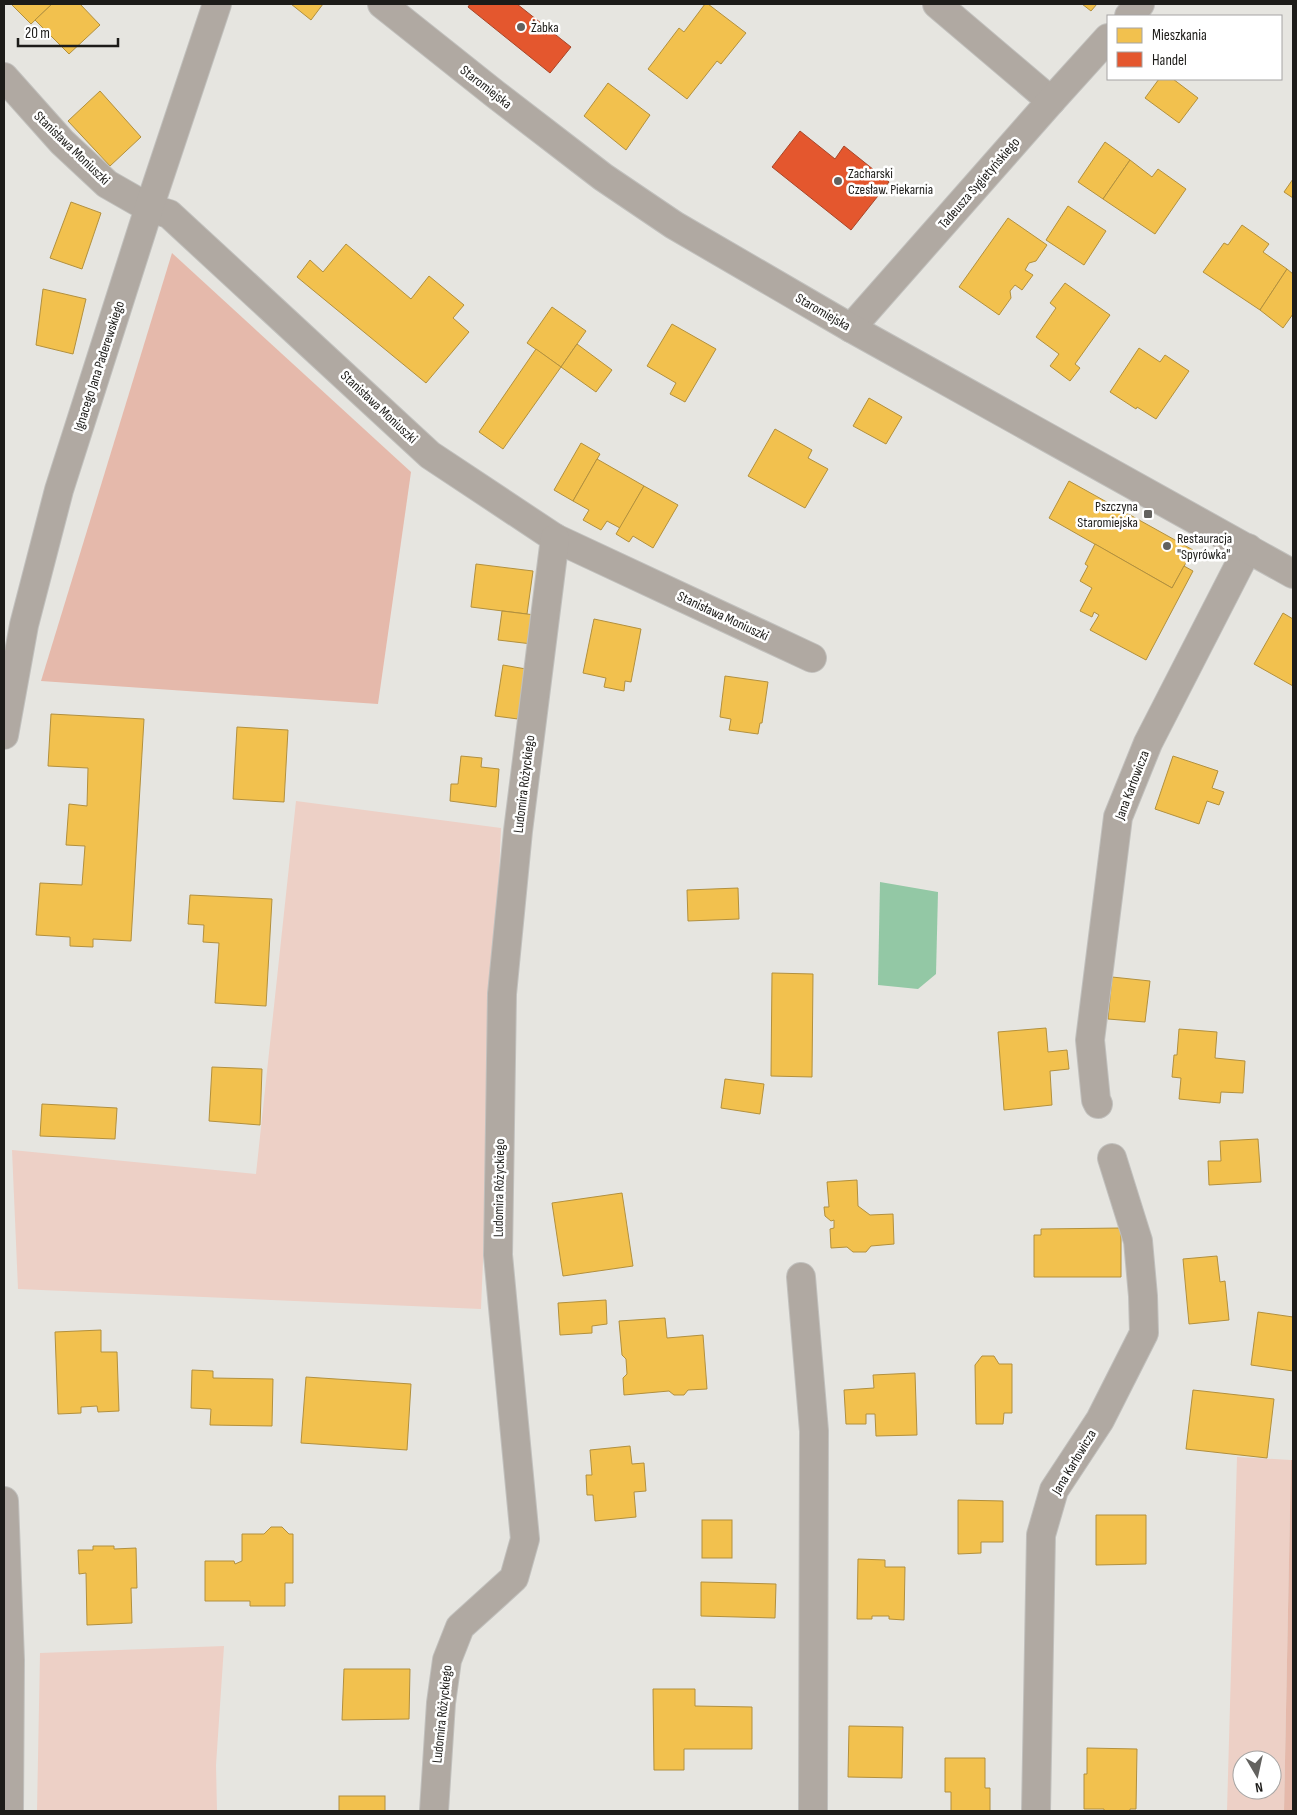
<svg xmlns="http://www.w3.org/2000/svg" width="1297" height="1815" viewBox="0 0 1297 1815" font-family="'Sofia Sans Condensed',sans-serif">
<style>
.green{fill:#edd0c6;fill-rule:evenodd}
.forest{fill:#e5b9ab}
.water{fill:#93c8a5}
.homes{fill:#f2c14e;stroke:#b2903e}
.shops{fill:#e4572e;stroke:#a84528}
.lines{fill:none;stroke-linecap:round;stroke-linejoin:round}
.minor-casing{stroke:#c1c0bd;stroke-width:30}
.tertiary-casing{stroke:#c1c0bd;stroke-width:30}
.minor{stroke:#b0a9a2;stroke-width:28}
.tertiary{stroke:#b0a9a2;stroke-width:28}
.poi-dot{fill:#63625f;stroke:#fff;stroke-width:2}
.labels{text-anchor:middle;dominant-baseline:central;stroke-width:5;stroke-linejoin:round;paint-order:stroke}
.poi-label{font-size:14px;fill:#1d1c19;stroke:#fff;text-anchor:start}
.street-label{font-size:14px;fill:#1d1c19;stroke:#fff}
</style>
<rect width="100%" height="100%" fill="#e6e5e0"/>
<!-- green -->
<g class="green">
<path d="M 296,801 L 501,828 L 481,1309 L 18,1289 L 12,1150 L 256,1174 Z"/>
<path d="M 1237,1457 L 1291,1460 L 1284,1811 L 1227,1811 ZM 1242,1760 L 1272,1760 L 1272,1790 L 1242,1790 Z"/>
<path d="M 224,1646 L 216,1765 L 217,1811 L 37,1811 L 40,1653 Z"/>
</g>
<!-- forest -->
<g class="forest">
<path d="M 172,253 L 411,472 L 378,704 L 41,681 Z"/>
<path d="M 1291,1460 L 1293,1460 L 1293,1811 L 1284,1811 Z"/>
</g>
<!-- water -->
<path class="water" d="M 880,882 L 938,892 L 936,974 L 918,989 L 878,985 Z"/>
<!-- homes -->
<g class="homes">
<path d="M 11,4 L 52,4 L 31,24 Z"/>
<path d="M 52,4 L 80,4 L 100,25 L 69,54 L 35,20 Z"/>
<path d="M 291,4 L 323,4 L 311,20 Z"/>
<path d="M 705,4 L 708,4 L 746,33 L 721,64 L 717,61 L 687,99 L 648,69 L 679,28 L 684,32 Z"/>
<path d="M 1082,4 L 1097,4 L 1091,11 Z"/>
<path d="M 1159,79 L 1173,79 L 1198,98 L 1179,123 L 1145,98 Z"/>
<path d="M 608,83 L 650,115 L 626,150 L 584,116 Z"/>
<path d="M 100,91 L 141,137 L 110,166 L 68,121 Z"/>
<path d="M 1105,142 L 1130,160 L 1103,199 L 1078,182 Z"/>
<path d="M 1130,160 L 1152,177 L 1158,169 L 1186,189 L 1155,234 L 1103,199 Z"/>
<path d="M 1293,179 L 1293,198 L 1284,192 Z"/>
<path d="M 71,202 L 101,213 L 82,269 L 50,258 Z"/>
<path d="M 1068,206 L 1106,231 L 1084,265 L 1046,240 Z"/>
<path d="M 1008,218 L 1047,245 L 1036,261 L 1029,263 L 1025,270 L 1033,275 L 1022,290 L 1015,285 L 1010,291 L 1011,298 L 999,315 L 959,287 Z"/>
<path d="M 1242,225 L 1269,244 L 1263,252 L 1287,269 L 1260,310 L 1203,272 L 1224,243 L 1228,245 Z"/>
<path d="M 346,244 L 411,299 L 429,276 L 464,305 L 453,318 L 469,332 L 426,383 L 297,277 L 310,260 L 323,272 Z"/>
<path d="M 1287,269 L 1293,274 L 1293,314 L 1283,328 L 1260,310 Z"/>
<path d="M 1065,283 L 1110,315 L 1075,364 L 1080,368 L 1070,381 L 1050,366 L 1059,354 L 1036,337 L 1056,308 L 1050,303 Z"/>
<path d="M 43,289 L 86,299 L 73,354 L 36,345 Z"/>
<path d="M 552,307 L 586,331 L 561,367 L 527,343 Z"/>
<path d="M 672,324 L 716,349 L 685,402 L 670,394 L 676,383 L 647,366 Z"/>
<path d="M 577,344 L 612,370 L 596,392 L 561,367 Z"/>
<path d="M 1139,348 L 1160,362 L 1165,355 L 1189,371 L 1156,419 L 1137,407 L 1136,409 L 1110,392 Z"/>
<path d="M 536,349 L 561,367 L 503,449 L 479,432 Z"/>
<path d="M 869,398 L 902,417 L 886,444 L 853,426 Z"/>
<path d="M 775,429 L 812,450 L 808,458 L 828,469 L 805,508 L 748,476 Z"/>
<path d="M 581,443 L 600,454 L 573,501 L 554,490 Z"/>
<path d="M 597,459 L 644,486 L 620,528 L 607,521 L 601,530 L 583,520 L 589,510 L 573,501 Z"/>
<path d="M 1069,481 L 1193,550 L 1172,588 L 1049,518 Z"/>
<path d="M 644,486 L 678,505 L 653,548 L 633,536 L 629,542 L 616,534 Z"/>
<path d="M 1095,544 L 1172,588 L 1184,566 L 1193,571 L 1146,660 L 1090,630 L 1099,615 L 1094,612 L 1092,617 L 1080,611 L 1092,588 L 1080,581 L 1088,566 L 1085,564 Z"/>
<path d="M 476,564 L 533,571 L 527,614 L 471,607 Z"/>
<path d="M 502,611 L 535,615 L 532,644 L 498,640 Z"/>
<path d="M 1283,613 L 1293,619 L 1293,686 L 1254,664 Z"/>
<path d="M 594,619 L 641,629 L 631,682 L 625,681 L 624,691 L 604,687 L 606,678 L 583,673 Z"/>
<path d="M 503,665 L 526,669 L 518,719 L 495,716 Z"/>
<path d="M 725,676 L 768,682 L 762,723 L 760,723 L 758,734 L 729,730 L 731,719 L 720,717 Z"/>
<path d="M 51,714 L 144,719 L 131,941 L 93,939 L 93,947 L 70,946 L 70,937 L 36,935 L 40,883 L 82,885 L 85,846 L 66,845 L 69,804 L 87,806 L 88,768 L 48,766 Z"/>
<path d="M 237,727 L 288,730 L 284,802 L 233,799 Z"/>
<path d="M 461,756 L 482,758 L 481,767 L 499,769 L 496,807 L 450,801 L 451,784 L 458,784 Z"/>
<path d="M 1173,756 L 1218,771 L 1212,788 L 1224,792 L 1219,805 L 1207,801 L 1199,824 L 1155,809 Z"/>
<path d="M 738,888 L 739,919 L 688,921 L 687,890 Z"/>
<path d="M 190,895 L 272,899 L 266,1006 L 215,1003 L 219,943 L 203,942 L 204,925 L 188,924 Z"/>
<path d="M 772,973 L 813,974 L 812,1077 L 771,1076 Z"/>
<path d="M 1112,977 L 1150,981 L 1145,1022 L 1108,1019 Z"/>
<path d="M 1046,1028 L 1048,1052 L 1067,1050 L 1069,1069 L 1050,1071 L 1052,1105 L 1004,1110 L 998,1032 Z"/>
<path d="M 1179,1029 L 1217,1032 L 1215,1058 L 1245,1061 L 1243,1093 L 1221,1092 L 1220,1103 L 1179,1099 L 1181,1078 L 1172,1077 L 1174,1055 L 1177,1055 Z"/>
<path d="M 212,1067 L 262,1069 L 260,1125 L 209,1121 Z"/>
<path d="M 725,1079 L 764,1084 L 760,1114 L 721,1108 Z"/>
<path d="M 42,1104 L 117,1108 L 115,1139 L 40,1136 Z"/>
<path d="M 1258,1139 L 1261,1182 L 1209,1185 L 1208,1161 L 1221,1161 L 1220,1141 Z"/>
<path d="M 857,1180 L 858,1206 L 870,1215 L 893,1214 L 894,1244 L 871,1246 L 866,1252 L 853,1252 L 847,1247 L 831,1248 L 830,1229 L 834,1228 L 834,1220 L 831,1221 L 825,1216 L 824,1207 L 829,1207 L 827,1182 Z"/>
<path d="M 622,1193 L 633,1266 L 563,1276 L 552,1203 Z"/>
<path d="M 1121,1228 L 1121,1277 L 1034,1277 L 1034,1235 L 1041,1235 L 1041,1229 Z"/>
<path d="M 1217,1256 L 1220,1282 L 1225,1281 L 1229,1320 L 1189,1324 L 1183,1259 Z"/>
<path d="M 606,1300 L 607,1324 L 592,1326 L 592,1333 L 560,1335 L 558,1303 Z"/>
<path d="M 1258,1312 L 1293,1317 L 1293,1371 L 1251,1365 Z"/>
<path d="M 665,1318 L 667,1338 L 703,1335 L 707,1389 L 688,1390 L 684,1395 L 674,1395 L 669,1391 L 624,1395 L 623,1378 L 627,1374 L 626,1359 L 622,1355 L 619,1321 Z"/>
<path d="M 101,1330 L 101,1352 L 117,1352 L 119,1411 L 98,1412 L 97,1406 L 81,1407 L 81,1413 L 58,1414 L 55,1332 Z"/>
<path d="M 982,1356 L 994,1356 L 999,1364 L 1012,1364 L 1012,1413 L 1004,1413 L 1003,1424 L 976,1424 L 975,1365 Z"/>
<path d="M 192,1370 L 213,1371 L 213,1378 L 273,1379 L 272,1426 L 210,1425 L 211,1409 L 191,1408 Z"/>
<path d="M 915,1373 L 917,1435 L 876,1436 L 875,1414 L 866,1414 L 866,1424 L 846,1424 L 844,1390 L 874,1388 L 873,1375 Z"/>
<path d="M 306,1377 L 411,1384 L 407,1450 L 301,1443 Z"/>
<path d="M 1193,1390 L 1274,1399 L 1267,1458 L 1186,1449 Z"/>
<path d="M 630,1446 L 632,1464 L 644,1463 L 646,1491 L 634,1492 L 636,1517 L 595,1521 L 593,1495 L 587,1495 L 586,1475 L 592,1475 L 590,1450 Z"/>
<path d="M 958,1500 L 1003,1501 L 1003,1542 L 981,1542 L 981,1553 L 958,1554 Z"/>
<path d="M 1096,1515 L 1146,1515 L 1146,1564 L 1096,1565 Z"/>
<rect x="702" y="1520" width="30" height="38"/>
<path d="M 271,1527 L 282,1527 L 289,1534 L 293,1534 L 293,1583 L 285,1583 L 285,1606 L 250,1606 L 250,1601 L 205,1601 L 205,1561 L 234,1561 L 235,1564 L 242,1561 L 242,1534 L 264,1534 Z"/>
<path d="M 93,1546 L 114,1546 L 114,1549 L 136,1548 L 137,1588 L 131,1588 L 132,1623 L 87,1625 L 86,1573 L 79,1574 L 78,1550 L 93,1550 Z"/>
<path d="M 858,1559 L 885,1560 L 885,1567 L 905,1567 L 904,1620 L 889,1619 L 889,1616 L 872,1616 L 872,1619 L 857,1619 Z"/>
<path d="M 701,1582 L 776,1584 L 775,1618 L 701,1616 Z"/>
<path d="M 344,1669 L 410,1669 L 409,1719 L 342,1720 Z"/>
<path d="M 653,1689 L 695,1689 L 695,1706 L 752,1707 L 752,1749 L 684,1749 L 684,1770 L 654,1770 Z"/>
<path d="M 849,1726 L 903,1727 L 902,1778 L 848,1777 Z"/>
<path d="M 1087,1748 L 1137,1749 L 1136,1809 L 1130,1809 L 1130,1811 L 1104,1811 L 1104,1809 L 1084,1809 L 1084,1774 L 1087,1774 Z"/>
<path d="M 945,1758 L 985,1758 L 985,1788 L 990,1788 L 990,1811 L 951,1811 L 951,1792 L 945,1792 Z"/>
<rect x="339" y="1796" width="46" height="15"/>
</g>
<!-- shops -->
<g class="shops">
<path d="M 470,4 L 517,4 L 571,47 L 550,73 L 468,7 Z"/>
<path d="M 800,131 L 835,159 L 844,146 L 889,182 L 851,230 L 772,167 Z"/>
</g>
<g class="lines">
<defs>
<g id="minor">
<path d="M 937,4 L 1051,101"/>
<path d="M 1129,16 L 1140,4"/>
<path d="M 4,77 L 62,142 L 107,184 L 149,208 L 169,214 L 430,455 L 555,538 L 812,658"/>
<path d="M 851,328 L 1051,101 L 1108,38"/>
<path d="M 4,735 L 24,625 L 59,490 L 149,208 L 217,4"/>
<path d="M 1098,1104 L 1096,1100 L 1090,1040 L 1118,817 L 1148,743 L 1248,548"/>
<path d="M 801,1277 L 814,1431 L 813,1811"/>
<path d="M 4,1501 L 10,1660 L 9,1811"/>
<path d="M 434,1811 L 441,1703 L 447,1660 L 460,1627 L 514,1578 L 525,1539 L 498,1255 L 502,994 L 518,831 L 555,538"/>
<path d="M 1036,1811 L 1041,1535 L 1054,1490 L 1100,1420 L 1144,1333 L 1143,1296 L 1138,1241 L 1112,1158"/>
</g>
<path id="tertiary" d="M 382,4 L 495,94 L 603,177 L 674,225 L 851,328 L 1293,574"/>
</defs>
<!-- minor casing -->
<use href="#minor" class="minor-casing"/>
<!-- tertiary casing -->
<use href="#tertiary" class="tertiary-casing"/>
<!-- minor -->
<use href="#minor" class="minor"/>
<!-- tertiary -->
<use href="#tertiary" class="tertiary"/>
</g>
<!-- markers -->
<g class="poi-dot">
<circle cx="521" cy="27" r="5"/>
<circle cx="838" cy="181" r="5"/>
<rect x="1143" y="509" width="10" height="10" rx="2.5"/>
<circle cx="1167" cy="546" r="5"/>
</g>
<g class="labels">
<!-- poi labels -->
<g class="poi-label">
<text x="531" y="27">Żabka</text>
<text x="848" y="173">Zacharski<tspan x="848" dy="16">Czesław. Piekarnia</tspan></text>
<text x="1138" y="506" text-anchor="end">Pszczyna<tspan x="1138" dy="16">Staromiejska</tspan></text>
<text x="1177" y="538">Restauracja<tspan x="1177" dy="16">"Spyrówka"</tspan></text>
</g>
<!-- street labels -->
<g class="street-label">
<text transform="translate(486 87) rotate(38)">Staromiejska</text>
<text transform="translate(72 148) rotate(44)">Stanisława Moniuszki</text>
<text transform="translate(979 183) rotate(-49)">Tadeusza Sygietyńskiego</text>
<text transform="translate(823 312) rotate(30)">Staromiejska</text>
<text transform="translate(99 366) rotate(-72)">Ignacego Jana Paderewskiego</text>
<text transform="translate(379 407) rotate(43)">Stanisława Moniuszki</text>
<text transform="translate(723 616) rotate(25)">Stanisława Moniuszki</text>
<text transform="translate(524 784) rotate(-83)">Ludomira Różyckiego</text>
<text transform="translate(1132 785) rotate(-69)">Jana Karłowicza</text>
<text transform="translate(499 1188) rotate(-89)">Ludomira Różyckiego</text>
<text transform="translate(1074 1462) rotate(-59)">Jana Karłowicza</text>
<text transform="translate(442 1714) rotate(-84)">Ludomira Różyckiego</text>
</g>
</g>
<!-- border -->
<rect width="1297" height="1815" fill="none" stroke="#1d1c19" stroke-width="10"/>
<!-- legend -->
<rect x="1107" y="15" width="175" height="65" fill="#ffffff" stroke="#a5a4a3"/>
<rect x="1117" y="28" width="25" height="15" fill="#f2c14e" stroke="#a5a4a3"/>
<text x="1152" y="40" font-size="15" fill="#1d1c19">Mieszkania</text>
<rect x="1117" y="52" width="25" height="15" fill="#e4572e" stroke="#a5a4a3"/>
<text x="1152" y="65" font-size="15" fill="#1d1c19">Handel</text>
<!-- north arrow -->
<g transform="translate(1257 1775) rotate(171)"><circle r="24" fill="#ffffff" stroke="#a5a4a3"/>
<path d="M0-4L9 19L0 12L-9 19Z" fill="#63625f"/>
<text y="-8" font-size="14" font-weight="bold" text-anchor="middle" fill="#1d1c19">N</text>
</g>
<!-- scale -->
<path d="M18 38v8h100v-8" fill="none" stroke="#1d1c19" stroke-width="2.5"/>
<text x="25" y="38" font-size="15" fill="#1d1c19" stroke="#ffffff" stroke-width="4" paint-order="stroke">20 m</text>
</svg>
